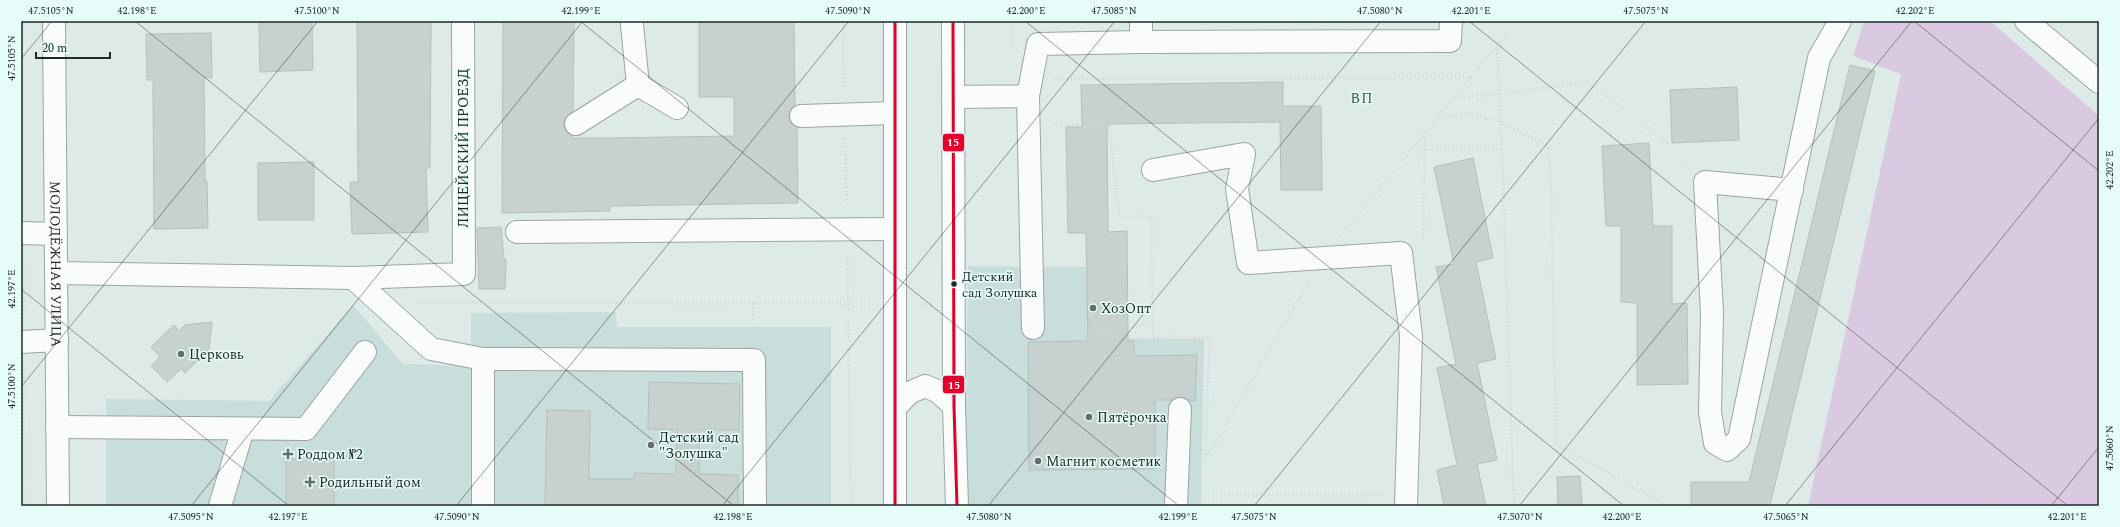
<svg xmlns="http://www.w3.org/2000/svg" width="2120" height="527" viewBox="0 0 2120 527" font-family="Spectral,serif">
<style>
.built{fill:#c8dedc}
.green{fill:#d9c9e1}
.building{fill:#c7d1cf;stroke:#b5bfbe}
.lines{fill:none;stroke-linecap:round;stroke-linejoin:round}
.minor-casing{stroke:#9ba5a3;stroke-width:24}
.path{stroke:#cfd4d3;stroke-width:2.5;stroke-dasharray:1 3;stroke-linecap:butt}
.minor{stroke:#fafcfc;stroke-width:22}
.bus-1-casing{stroke:#e5fcf9;stroke-width:6}
.bus-1{stroke:#e4002b;stroke-width:3}
.ticks{fill:none;stroke:#212928;stroke-width:1;stroke-opacity:0.45}
.bus-dot{fill:#212928;stroke:#e5fcf9;stroke-width:1.5}
.poi-dot{fill:#636d6b;stroke:#e5fcf9;stroke-width:1.5}
.labels{text-anchor:middle;dominant-baseline:central;stroke-width:3;stroke-linejoin:round;paint-order:stroke}
.bus-label{font-size:13px;fill:#212928;stroke:#e5fcf9;text-anchor:start}
.street-label{font-size:14px;fill:#212928;stroke:#e5fcf9}
.poi-label{font-size:14px;fill:#212928;stroke:#e5fcf9;text-anchor:start}
.neighbourhood-label{font-size:15px;letter-spacing:1px;fill:#445855;stroke:#e5fcf9}
.line-badge{stroke:#e5fcf9;stroke-width:1.5}
.badge-label{font-size:11px;text-anchor:middle;font-weight:bold;fill:#fff}
.neatline{fill:none;stroke:#212928;stroke-width:1.5}
.ticks-label{font-size:10px;text-anchor:middle;fill:#212928}
</style>
<rect width="100%" height="100%" fill="#ddeae8"/>
<!-- built -->
<g class="built">
<path d="M 968,266 L 1087,267 L 1088,338 L 1204,339 L 1201,506 L 965,506 Z"/>
<path d="M 353,305 L 403,364 L 471,366 L 471,313 L 616,312 L 617,327 L 831,327 L 831,506 L 106,506 L 106,399 L 269,401 Z"/>
</g>
<!-- green -->
<path class="green" d="M 1864,21 L 1990,21 L 2099,116 L 2099,506 L 1808,506 L 1901,74 L 1853,56 Z"/>
<!-- building -->
<g class="building">
<path d="M 259,21 L 312,21 L 313,70 L 260,72 Z"/>
<path d="M 357,21 L 431,21 L 430,168 L 426,168 L 428,232 L 352,234 L 350,182 L 358,182 Z"/>
<path d="M 503,21 L 574,21 L 573,111 L 565,118 L 564,125 L 566,131 L 572,136 L 572,138 L 609,138 L 734,136 L 734,97 L 699,97 L 699,21 L 794,21 L 795,105 L 790,110 L 789,116 L 791,123 L 797,128 L 798,203 L 610,206 L 610,211 L 502,213 Z"/>
<path d="M 211,33 L 212,78 L 204,78 L 205,181 L 207,181 L 208,228 L 154,229 L 153,80 L 147,80 L 146,34 Z"/>
<path d="M 1850,65 L 1875,71 L 1770,505 L 1691,505 L 1691,482 L 1749,482 Z"/>
<path d="M 1283,82 L 1283,106 L 1321,106 L 1322,190 L 1281,190 L 1280,122 L 1107,124 L 1108,232 L 1127,231 L 1128,341 L 1134,341 L 1134,356 L 1197,355 L 1195,401 L 1189,400 L 1180,397 L 1172,400 L 1155,400 L 1155,469 L 1029,470 L 1028,342 L 1088,341 L 1086,233 L 1068,233 L 1066,127 L 1082,127 L 1081,85 Z"/>
<path d="M 1737,87 L 1739,140 L 1672,143 L 1670,90 Z"/>
<path d="M 1649,143 L 1653,226 L 1672,226 L 1672,304 L 1687,303 L 1688,384 L 1637,385 L 1637,303 L 1621,302 L 1621,226 L 1606,226 L 1602,146 Z"/>
<path d="M 1473,158 L 1493,258 L 1476,262 L 1496,359 L 1477,363 L 1497,460 L 1477,464 L 1486,506 L 1444,506 L 1437,470 L 1457,465 L 1437,368 L 1456,364 L 1436,267 L 1454,264 L 1434,167 Z"/>
<path d="M 314,162 L 314,220 L 258,220 L 258,163 Z"/>
<path d="M 501,227 L 504,259 L 506,259 L 505,289 L 479,289 L 477,228 Z"/>
<path d="M 212,322 L 209,349 L 185,373 L 181,369 L 167,382 L 151,366 L 160,357 L 151,347 L 174,325 L 179,331 L 185,325 Z"/>
<path d="M 649,382 L 740,384 L 739,430 L 699,430 L 699,474 L 738,475 L 738,506 L 545,506 L 547,410 L 590,411 L 589,479 L 634,479 L 634,473 L 676,474 L 677,430 L 648,429 Z"/>
<rect x="286" y="459" width="48" height="47"/>
<path d="M 1580,476 L 1582,506 L 1558,506 L 1557,477 Z"/>
</g>
<g class="lines">
<defs>
<g id="minor">
<path id="s1" d="M 54,21 L 58,506"/>
<path d="M 953,21 L 954,406 L 957,506"/>
<path d="M 2026,21 L 2099,82"/>
<path d="M 632,25 L 638,85 L 677,108"/>
<path d="M 1141,42 L 1141,21"/>
<path d="M 1028,96 L 1033,328"/>
<path d="M 953,97 L 1028,96 L 1038,44 L 1141,42 L 1450,41 L 1451,21"/>
<path d="M 801,116 L 895,113"/>
<path d="M 576,124 L 638,85"/>
<path d="M 1153,170 L 1244,154 L 1237,189 L 1248,263 L 1401,253 L 1411,336 L 1406,506"/>
<path d="M 1792,190 L 1705,182 L 1712,313 L 1710,412 L 1715,443 L 1727,450 L 1739,439 L 1819,58 L 1840,21"/>
<path d="M 517,232 L 895,229"/>
<path d="M 21,233 L 56,234"/>
<path d="M 56,273 L 353,278 L 464,274 L 463,21"/>
<path d="M 353,278 L 431,349 L 483,359 L 754,360 L 755,506"/>
<path d="M 21,342 L 57,340"/>
<path d="M 895,408 L 909,393 L 925,386 L 937,391 L 954,406"/>
<path d="M 57,427 L 306,429 L 365,352"/>
<path d="M 220,506 L 243,429"/>
<path d="M 483,506 L 483,359"/>
<path d="M 895,506 L 895,21"/>
<path d="M 1176,506 L 1180,409"/>
</g>
</defs>
<!-- minor casing -->
<use href="#minor" class="minor-casing"/>
<!-- path -->
<g class="path">
<path d="M 843,21 L 844,92"/>
<path d="M 1912,21 L 2099,176"/>
<path d="M 1011,50 L 1011,21"/>
<path d="M 1055,79 L 1471,77 L 1518,21"/>
<path d="M 1456,97 L 1499,94 L 1587,82 L 1665,141 L 1689,166"/>
<path d="M 1437,119 L 1468,113 L 1500,122 L 1548,146 L 1551,186 L 1556,444 L 1667,506"/>
<path d="M 1053,125 L 1109,125 L 1119,216 L 1151,217 L 1153,325 L 1087,331 L 1057,328"/>
<path d="M 845,139 L 847,206"/>
<path d="M 1425,149 L 1502,149 L 1497,47"/>
<path d="M 1502,149 L 1514,506"/>
<path d="M 22,210 L 22,21"/>
<path d="M 1343,233 L 1471,77"/>
<path d="M 1423,242 L 1425,135"/>
<path d="M 847,253 L 851,506"/>
<path d="M 23,257 L 24,318"/>
<path d="M 416,302 L 871,304"/>
<path d="M 753,303 L 753,337"/>
<path d="M 918,305 L 931,305"/>
<path d="M 976,306 L 1008,306"/>
<path d="M 1153,325 L 1153,336 L 1210,338 L 1205,458"/>
<path d="M 389,384 L 460,384"/>
<path d="M 1203,463 L 1309,282"/>
<path d="M 980,494 L 1153,495"/>
<path d="M 1200,496 L 1383,495"/>
<path d="M 23,506 L 24,365"/>
<path d="M 385,506 L 384,418 L 443,414 L 444,506"/>
<path d="M 1006,506 L 1008,329"/>
<path d="M 1989,506 L 2099,376"/>
</g>
<!-- minor -->
<use href="#minor" class="minor"/>
<defs>
<g id="bus-1">
<path d="M 895,21 L 895,506"/>
<path d="M 953,21 L 954,406 L 957,506"/>
</g>
</defs>
<!-- bus-1 casing -->
<use href="#bus-1" class="bus-1-casing"/>
<!-- bus-1 -->
<use href="#bus-1" class="bus-1"/>
</g>
<!-- ticks -->
<path class="ticks" d="M 135,21 L 734,506M 580,21 L 1179,506M 1025,21 L 1624,506M 1469,21 L 2068,506M 1914,21 L 2099,171M 21,59 L 52,21M 21,289 L 289,506M 21,387 L 318,21M 191,506 L 583,21M 456,506 L 849,21M 722,506 L 1115,21M 988,506 L 1381,21M 1254,506 L 1646,21M 1519,506 L 1912,21M 1785,506 L 2099,118M 2051,506 L 2099,447"/>
<!-- markers -->
<circle class="bus-dot" cx="954" cy="284" r="3.5"/>
<g class="poi-dot">
<circle cx="1093" cy="308" r="4"/>
<circle cx="181" cy="354" r="4"/>
<circle cx="1089" cy="417" r="4"/>
<circle cx="651" cy="445" r="4"/>
<path d="M286 448h4v4h4v4h-4v4h-4v-4h-4v-4h4z"/>
<circle cx="1038" cy="461" r="4"/>
<path d="M308 476h4v4h4v4h-4v4h-4v-4h-4v-4h4z"/>
</g>
<g class="labels">
<!-- bus labels -->
<g class="bus-label">
<text x="962" y="277">Детский<tspan x="962" dy="16">сад Золушка</tspan></text>
</g>
<!-- street labels -->
<g class="street-label">
<text transform="translate(463 148) rotate(-90)">ЛИЦЕЙСКИЙ ПРОЕЗД</text>
<text stroke="none"><textPath href="#s1" startOffset="243">МОЛОДЁЖНАЯ УЛИЦА</textPath></text>
</g>
<!-- poi labels -->
<g class="poi-label">
<text x="1101" y="308">ХозОпт</text>
<text x="189" y="354">Церковь</text>
<text x="1097" y="417">Пятёрочка</text>
<text x="659" y="437">Детский сад<tspan x="659" dy="16">"Золушка"</tspan></text>
<text x="297" y="454">Роддом №2</text>
<text x="1046" y="461">Магнит косметик</text>
<text x="319" y="482">Родильный дом</text>
</g>
<!-- neighbourhood labels -->
<g class="neighbourhood-label">
<text x="1362" y="98">ВП</text>
</g>
</g>
<g class="line-badge">
<rect x="942" y="133" width="23" height="19" rx="4" fill="#e4002b"/>
<rect x="942" y="375" width="23" height="19" rx="4" fill="#e4002b"/>
</g>
<g class="badge-label">
<text x="953" y="146">15</text>
<text x="954" y="389">15</text>
</g>
<!-- border -->
<rect width="2120" height="527" fill="none" stroke="#e5fcf9" stroke-width="44"/>
<!-- scale -->
<path d="M36 52v6h74v-6" fill="none" stroke="#212928" stroke-width="2"/>
<text x="42" y="52" font-size="12" fill="#212928" stroke="#e5fcf9" stroke-width="3" paint-order="stroke">20 m</text>
<rect x="22" y="22" width="2076" height="483" class="neatline"/>
<g class="ticks-label">
<text x="51" y="14">47.5105°N</text>
<text x="137" y="14">42.198°E</text>
<text x="317" y="14">47.5100°N</text>
<text x="581" y="14">42.199°E</text>
<text x="848" y="14">47.5090°N</text>
<text x="1026" y="14">42.200°E</text>
<text x="1114" y="14">47.5085°N</text>
<text x="1380" y="14">47.5080°N</text>
<text x="1471" y="14">42.201°E</text>
<text x="1646" y="14">47.5075°N</text>
<text x="1915" y="14">42.202°E</text>
<text transform="translate(11 58) rotate(-90)" y="4">47.5105°N</text>
<text transform="translate(2109 170) rotate(-90)" y="4">42.202°E</text>
<text transform="translate(11 289) rotate(-90)" y="4">42.197°E</text>
<text transform="translate(11 386) rotate(-90)" y="4">47.5100°N</text>
<text transform="translate(2109 448) rotate(-90)" y="4">47.5060°N</text>
<text x="191" y="520">47.5095°N</text>
<text x="288" y="520">42.197°E</text>
<text x="457" y="520">47.5090°N</text>
<text x="733" y="520">42.198°E</text>
<text x="989" y="520">47.5080°N</text>
<text x="1178" y="520">42.199°E</text>
<text x="1254" y="520">47.5075°N</text>
<text x="1520" y="520">47.5070°N</text>
<text x="1622" y="520">42.200°E</text>
<text x="1786" y="520">47.5065°N</text>
<text x="2067" y="520">42.201°E</text>
</g>
</svg>
